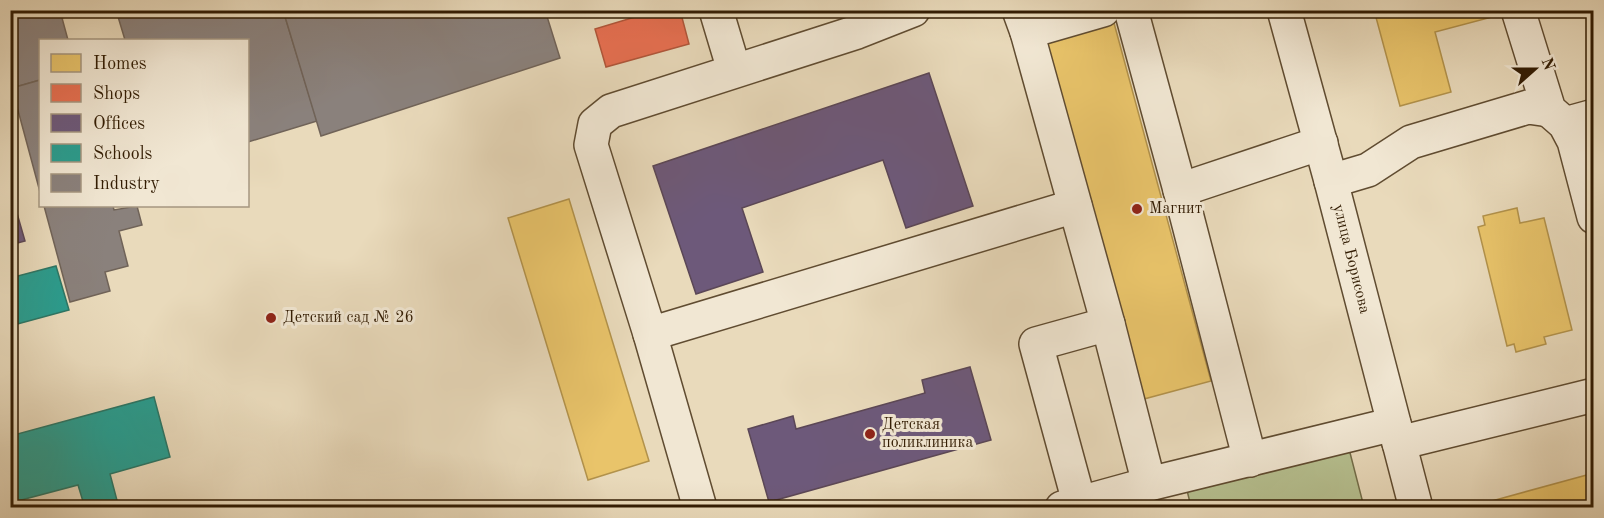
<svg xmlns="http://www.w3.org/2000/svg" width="1604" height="518" viewBox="0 0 1604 518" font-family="'Old Standard TT',serif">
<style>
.green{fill:#b6c090;stroke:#746e4a;stroke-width:1.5}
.homes{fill:#e9c46a;stroke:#b2924b;stroke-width:1.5}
.shops{fill:#e76f51;stroke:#b1563a;stroke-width:1.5}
.offices{fill:#6d597a;stroke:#5b4756;stroke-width:1.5}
.schools{fill:#2a9d8f;stroke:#2c7665;stroke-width:1.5}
.industry{fill:#8a817c;stroke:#706358;stroke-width:1.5}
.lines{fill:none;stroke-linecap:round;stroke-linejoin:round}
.minor-casing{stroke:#604c31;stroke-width:36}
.minor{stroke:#f1e7d3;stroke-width:33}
.poi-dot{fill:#8f2418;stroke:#f1e7d3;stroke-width:2}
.labels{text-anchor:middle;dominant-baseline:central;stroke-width:6;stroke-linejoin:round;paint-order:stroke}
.poi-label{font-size:16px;fill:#321c03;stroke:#f1e7d3;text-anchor:start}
.street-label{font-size:16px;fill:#321c03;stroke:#f1e7d3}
</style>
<rect width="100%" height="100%" fill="#e9dabb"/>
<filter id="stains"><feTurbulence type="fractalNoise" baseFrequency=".00333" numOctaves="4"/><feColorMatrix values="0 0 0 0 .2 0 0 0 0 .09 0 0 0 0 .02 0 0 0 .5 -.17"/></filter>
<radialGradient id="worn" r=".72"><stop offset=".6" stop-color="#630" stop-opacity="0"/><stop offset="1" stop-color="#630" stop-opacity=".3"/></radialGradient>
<!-- green -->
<path class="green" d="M 1348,445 L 1364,507 L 1191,507 L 1186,486 Z"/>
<!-- homes -->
<g class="homes">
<path d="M 1374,10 L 1506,10 L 1507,13 L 1435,32 L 1451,92 L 1400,106 Z"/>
<path d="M 1114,23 L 1211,381 L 1144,399 L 1046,42 Z"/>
<path d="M 569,199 L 649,461 L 588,480 L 508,218 Z"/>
<path d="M 1517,208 L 1520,223 L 1544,218 L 1572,330 L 1544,337 L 1546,344 L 1516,352 L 1514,344 L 1507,346 L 1478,227 L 1485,225 L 1483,216 Z"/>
<path d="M 1594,473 L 1594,508 L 1489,508 L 1488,502 Z"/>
</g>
<!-- shops -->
<path class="shops" d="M 633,10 L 680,10 L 689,44 L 606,67 L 595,29 L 635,17 Z"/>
<!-- offices -->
<g class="offices">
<path d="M 929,73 L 973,206 L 906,228 L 883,160 L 742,208 L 763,272 L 696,294 L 653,166 Z"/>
<path d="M 10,189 L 25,241 L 10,245 Z"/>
<path d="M 970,367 L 991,440 L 769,502 L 748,429 L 793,416 L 796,429 L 925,393 L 922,380 Z"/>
</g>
<!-- schools -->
<g class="schools">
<path d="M 56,266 L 69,310 L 10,326 L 10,278 Z"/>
<path d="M 154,397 L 170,457 L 110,474 L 119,508 L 85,508 L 78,485 L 10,503 L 10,436 Z"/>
</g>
<!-- industry -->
<g class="industry">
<path d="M 10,10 L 85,11 L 62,18 L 68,40 L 40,40 L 40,80 L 12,88 L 10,81 Z"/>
<path d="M 116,10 L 283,10 L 317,121 L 248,142 L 248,40 L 125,40 Z"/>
<path d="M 283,10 L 545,10 L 560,58 L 321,136 Z"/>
<path d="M 40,80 L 40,192 L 12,88 Z"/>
<path d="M 44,206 L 113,206 L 114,210 L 137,206 L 142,225 L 119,231 L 128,266 L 105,272 L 110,291 L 70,302 Z"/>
</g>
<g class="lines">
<defs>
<g id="minor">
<path d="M 716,10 L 734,70"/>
<path d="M 913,10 L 857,32 L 611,111 L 595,124 L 591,145 L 650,334 L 1075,206"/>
<path d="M 1019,10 L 1027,32 L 1108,324 L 1149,484"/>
<path d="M 1131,10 L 1180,190 L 1250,460"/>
<path d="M 1284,10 L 1331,181 L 1416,508"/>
<path d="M 1518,10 L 1549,110 L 1565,124 L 1574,141 L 1594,217"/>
<path d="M 1027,32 L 1103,10"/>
<path d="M 1565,124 L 1594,116"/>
<path d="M 1331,181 L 1368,170 L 1411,142 L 1528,107 L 1549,110"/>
<path d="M 1180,190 L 1321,143"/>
<path d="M 650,334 L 700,508"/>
<path d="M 1399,443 L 1594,395"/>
<path d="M 1079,502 L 1036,344 L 1108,324"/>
<path d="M 1062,508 L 1149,484 L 1394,424"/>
</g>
</defs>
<!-- minor casing -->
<use href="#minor" class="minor-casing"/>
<!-- minor -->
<use href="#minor" class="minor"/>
</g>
<!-- markers -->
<g class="poi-dot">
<circle cx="1137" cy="209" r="6"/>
<circle cx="271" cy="318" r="6"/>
<circle cx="870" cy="434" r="6"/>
</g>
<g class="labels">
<!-- poi labels -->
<g class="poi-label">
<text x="1149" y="209">Магнит</text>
<text x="283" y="318">Детский сад № 26</text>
<text x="882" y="425">Детская<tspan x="882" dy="18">поликлиника</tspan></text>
</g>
<!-- street labels -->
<g class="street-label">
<text transform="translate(1351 259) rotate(76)">улица Борисова</text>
</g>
</g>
<!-- margin -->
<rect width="1604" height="518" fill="none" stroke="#e9dabb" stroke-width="36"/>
<rect x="12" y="12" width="1580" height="494" fill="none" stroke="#321c03" stroke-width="3"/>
<rect x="18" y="18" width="1568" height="482" fill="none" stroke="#321c03" stroke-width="1.5"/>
<!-- legend -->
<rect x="39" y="39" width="210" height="168" fill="#f1e7d3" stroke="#a59680" stroke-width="1.5"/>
<rect x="51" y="54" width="30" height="18" fill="#e9c46a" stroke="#a59680" stroke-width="1.5"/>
<text x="93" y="69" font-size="18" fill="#321c03">Homes</text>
<rect x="51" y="84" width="30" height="18" fill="#e76f51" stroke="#a59680" stroke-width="1.5"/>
<text x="93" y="99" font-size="18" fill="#321c03">Shops</text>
<rect x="51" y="114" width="30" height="18" fill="#6d597a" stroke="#a59680" stroke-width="1.5"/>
<text x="93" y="129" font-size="18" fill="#321c03">Offices</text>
<rect x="51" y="144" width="30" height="18" fill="#2a9d8f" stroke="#a59680" stroke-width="1.5"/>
<text x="93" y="159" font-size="18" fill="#321c03">Schools</text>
<rect x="51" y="174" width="30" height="18" fill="#8a817c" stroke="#a59680" stroke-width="1.5"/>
<text x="93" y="189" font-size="18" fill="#321c03">Industry</text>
<!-- north arrow -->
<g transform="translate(1535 69) rotate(69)" stroke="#f1e7d3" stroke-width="4.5" paint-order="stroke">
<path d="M0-4.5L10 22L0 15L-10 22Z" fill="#321c03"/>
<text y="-9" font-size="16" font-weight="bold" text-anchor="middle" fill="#321c03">N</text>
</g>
<rect width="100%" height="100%" filter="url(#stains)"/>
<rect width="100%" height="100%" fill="url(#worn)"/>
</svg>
